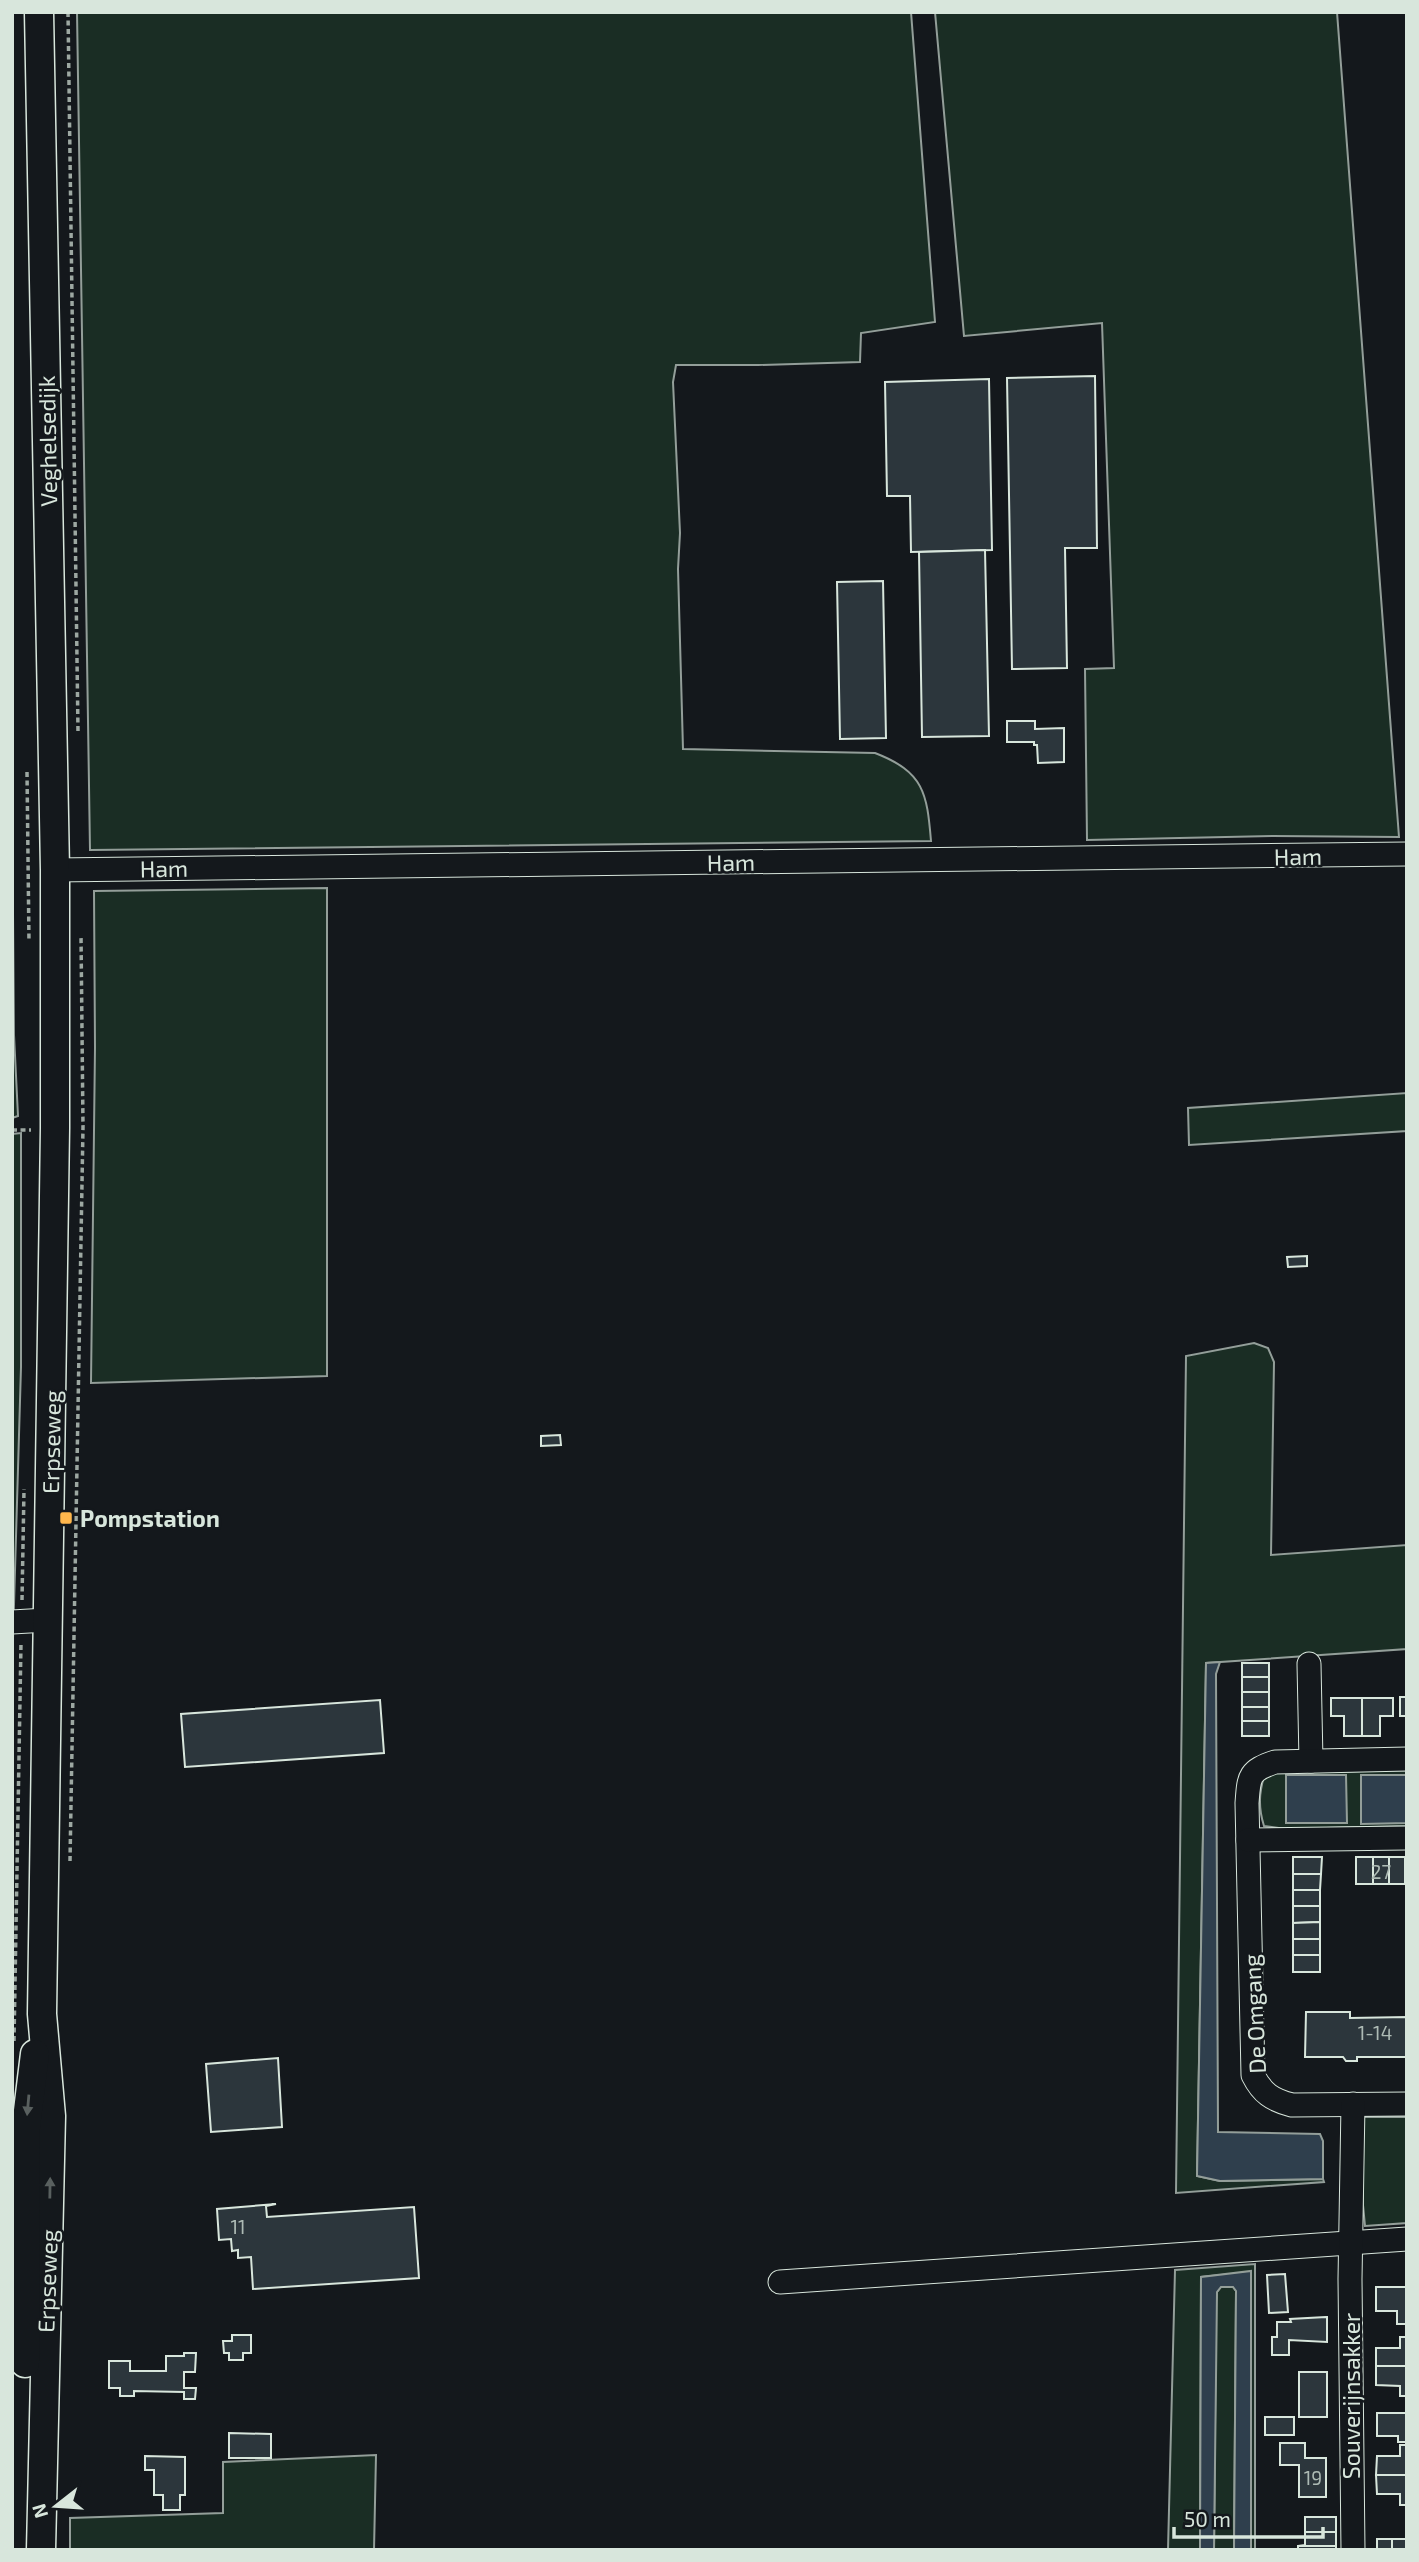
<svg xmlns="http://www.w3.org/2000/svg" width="1419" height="2562" viewBox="0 0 1419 2562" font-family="'Exo 2',sans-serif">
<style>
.green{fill:#1a2d24;stroke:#939e99;stroke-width:2}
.water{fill:#2f3f4d;stroke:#939e99;stroke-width:2}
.building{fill:#2c363c;stroke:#d8e6dc;stroke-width:2}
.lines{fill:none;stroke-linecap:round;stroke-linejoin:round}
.minor-casing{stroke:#d8e6dc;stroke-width:25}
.major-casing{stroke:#d8e6dc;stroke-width:31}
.path{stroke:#9da8a2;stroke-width:3.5;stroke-dasharray:5 3.5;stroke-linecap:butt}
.minor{stroke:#14181c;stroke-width:23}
.major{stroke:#14181c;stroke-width:28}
.oneway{fill:#59605f}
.poi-dot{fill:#ffb74d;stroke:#14181c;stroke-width:2.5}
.labels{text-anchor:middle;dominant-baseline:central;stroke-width:5;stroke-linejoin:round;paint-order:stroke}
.number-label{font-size:19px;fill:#adbab4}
.street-label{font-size:23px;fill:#d8e6dc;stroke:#14181c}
.poi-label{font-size:23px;font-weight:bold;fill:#d8e6dc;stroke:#14181c;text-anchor:start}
</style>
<rect width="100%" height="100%" fill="#14181c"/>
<!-- green -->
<g class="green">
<path d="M 77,12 L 911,12 L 935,322 L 861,333 L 860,362 L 758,365 L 676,365 L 673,382 L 680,533 L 678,569 L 683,749 L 875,753 C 924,772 927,793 931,841 L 90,850 Z"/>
<path d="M 935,12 L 1337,12 L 1399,837 L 1273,836 L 1087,840 L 1085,669 L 1114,668 L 1102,323 L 964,336 Z"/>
<path d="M 12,791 L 14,1035 L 18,1116 L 12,1118 Z"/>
<path d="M 327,888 L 327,1376 L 91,1383 L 95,1047 L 94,891 Z"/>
<path d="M 1407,1093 L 1407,1131 L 1189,1145 L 1188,1108 Z"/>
<path d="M 21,1133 L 21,1367 L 12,1672 L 12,1134 Z"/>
<path d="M 1254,1343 L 1268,1348 L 1274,1362 L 1271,1555 L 1407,1545 L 1407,1649 L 1206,1663 L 1197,2176 L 1220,2181 L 1323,2179 L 1324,2182 L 1176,2193 L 1186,1356 Z"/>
<path d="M 1407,1770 L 1407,1826 L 1286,1829 L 1264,1826 C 1258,1807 1259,1792 1265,1773 Z"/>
<path d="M 1363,2117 L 1407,2117 L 1407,2223 L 1365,2226 L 1363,2205 Z"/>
<path d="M 1255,2264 L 1255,2550 L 1251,2550 L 1251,2272 L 1201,2277 L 1200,2550 L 1168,2550 L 1175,2270 Z"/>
<path d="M 1221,2287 L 1233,2287 L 1236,2291 L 1234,2550 L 1214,2550 L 1216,2301 L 1217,2292 Z"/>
<path d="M 376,2455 L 374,2550 L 70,2550 L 70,2518 L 223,2513 L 223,2462 Z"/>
</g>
<!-- water -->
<g class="water">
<path d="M 1220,1662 L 1216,1674 L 1218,2132 L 1320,2134 L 1323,2141 L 1323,2179 L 1220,2181 L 1197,2176 L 1206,1663 Z"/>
<path d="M 1286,1775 L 1346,1775 L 1347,1823 L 1286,1823 Z"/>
<path d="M 1361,1775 L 1407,1775 L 1407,1823 L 1361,1824 Z"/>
<path d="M 1251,2271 L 1251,2550 L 1234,2550 L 1236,2291 L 1233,2287 L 1221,2287 L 1217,2292 L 1214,2550 L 1200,2550 L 1201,2277 Z"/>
</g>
<!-- building -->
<g class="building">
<path d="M 1095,376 L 1097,548 L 1065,548 L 1067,668 L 1012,669 L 1007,378 Z"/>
<path d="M 989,379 L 992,550 L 911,552 L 910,496 L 887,496 L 885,382 Z"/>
<path d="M 985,550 L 989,736 L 922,737 L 919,552 Z"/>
<path d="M 883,581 L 886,738 L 840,739 L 837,582 Z"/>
<path d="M 1007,721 L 1035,721 L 1035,729 L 1064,728 L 1064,762 L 1038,763 L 1037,745 L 1034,745 L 1034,742 L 1007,742 Z"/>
<path d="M 1307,1256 L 1307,1266 L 1288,1267 L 1287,1257 Z"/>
<path d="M 560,1435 L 561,1445 L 541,1446 L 541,1436 Z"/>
<rect x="1242" y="1663" width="27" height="14"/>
<rect x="1242" y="1677" width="27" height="15"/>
<rect x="1242" y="1692" width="27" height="15"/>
<rect x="1400" y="1697" width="7" height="19"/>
<path d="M 1331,1698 L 1362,1698 L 1362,1736 L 1344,1736 L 1344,1716 L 1331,1716 Z"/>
<path d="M 1362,1698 L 1393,1698 L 1393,1716 L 1380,1716 L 1380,1736 L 1362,1736 Z"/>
<path d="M 380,1700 L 384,1753 L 185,1767 L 181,1714 Z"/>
<rect x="1242" y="1707" width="27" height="14"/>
<rect x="1242" y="1721" width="27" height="15"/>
<path d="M 1293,1857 L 1322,1857 L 1321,1874 L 1293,1874 Z"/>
<rect x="1356" y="1857" width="17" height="27"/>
<rect x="1373" y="1857" width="16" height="27"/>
<rect x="1389" y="1857" width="16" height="27"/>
<path d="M 1293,1874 L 1321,1874 L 1320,1890 L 1293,1890 Z"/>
<rect x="1293" y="1890" width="27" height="16"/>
<path d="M 1293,1906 L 1320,1906 L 1320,1922 L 1293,1923 Z"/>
<path d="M 1320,1922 L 1320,1939 L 1293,1939 L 1293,1923 Z"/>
<rect x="1293" y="1939" width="27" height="16"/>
<rect x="1293" y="1955" width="27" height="17"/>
<path d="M 1306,2012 L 1350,2012 L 1350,2018 L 1407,2017 L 1407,2057 L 1357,2057 L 1357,2061 L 1346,2061 L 1343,2057 L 1305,2057 Z"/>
<path d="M 278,2058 L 282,2127 L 211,2132 L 206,2064 Z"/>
<path d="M 276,2204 L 266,2206 L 267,2217 L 414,2207 L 419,2278 L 253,2289 L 251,2257 L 238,2258 L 238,2250 L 232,2251 L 231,2239 L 219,2240 L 217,2209 Z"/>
<path d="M 1285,2274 L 1288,2312 L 1269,2313 L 1267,2275 Z"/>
<path d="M 1376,2287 L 1407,2287 L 1407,2324 L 1397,2324 L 1397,2311 L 1376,2311 Z"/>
<path d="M 1326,2317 L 1327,2317 L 1327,2342 L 1289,2340 L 1289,2355 L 1272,2355 L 1272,2337 L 1277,2337 L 1277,2322 L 1291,2322 L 1290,2319 Z"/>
<path d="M 232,2335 L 251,2335 L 251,2353 L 243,2353 L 243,2360 L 229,2360 L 229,2353 L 224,2353 L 223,2341 L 232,2341 Z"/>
<path d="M 1400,2337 L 1407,2337 L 1407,2366 L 1376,2366 L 1376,2348 L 1400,2348 Z"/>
<path d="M 184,2353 L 196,2353 L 195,2372 L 184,2372 L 184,2388 L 196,2388 L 195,2399 L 184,2399 L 184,2392 L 134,2391 L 134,2396 L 120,2396 L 120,2388 L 109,2388 L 109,2361 L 130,2361 L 130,2371 L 166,2371 L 166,2356 L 184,2356 Z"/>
<path d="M 1376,2366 L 1407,2366 L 1407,2396 L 1400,2396 L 1400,2386 L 1376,2385 Z"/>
<rect x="1299" y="2372" width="28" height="45"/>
<path d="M 1377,2413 L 1407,2413 L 1407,2442 L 1398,2442 L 1398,2436 L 1377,2436 Z"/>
<rect x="1265" y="2417" width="29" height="18"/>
<path d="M 229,2433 L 271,2434 L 271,2458 L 229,2458 Z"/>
<path d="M 1280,2443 L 1305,2443 L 1305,2458 L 1326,2458 L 1326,2497 L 1299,2497 L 1299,2465 L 1280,2465 Z"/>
<path d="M 1400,2445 L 1407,2445 L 1407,2475 L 1376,2475 L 1377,2456 L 1400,2456 Z"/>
<path d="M 145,2456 L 185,2457 L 185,2495 L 180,2495 L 180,2510 L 163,2510 L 163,2495 L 154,2495 L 154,2470 L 145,2470 Z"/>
<path d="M 1376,2475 L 1407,2475 L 1407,2505 L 1400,2505 L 1400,2494 L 1377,2494 Z"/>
<rect x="1305" y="2517" width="31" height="15"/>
<path d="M 1305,2532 L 1336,2532 L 1336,2546 L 1298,2546 L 1305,2545 Z"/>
<rect x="1377" y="2539" width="15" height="11"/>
<rect x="1392" y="2539" width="14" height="11"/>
<rect x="1298" y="2546" width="38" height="4"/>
</g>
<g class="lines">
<defs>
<g id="minor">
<path d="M 55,870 L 1407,854"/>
<path d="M 12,1622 L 47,1620"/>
<path d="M 1309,1664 L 1311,1761"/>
<path d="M 1407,1759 L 1275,1762 C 1248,1771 1249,1777 1247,1803 L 1253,2075 C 1262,2093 1272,2100 1292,2105 L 1407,2104"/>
<path d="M 1248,1840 L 1407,1838"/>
<path d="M 780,2282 L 1407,2239"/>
<path d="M 1353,2550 L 1350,2279 L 1353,2104"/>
</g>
<g id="major">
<path d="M 39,12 L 55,870 L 55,1128 L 42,2014 L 51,2116 L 41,2550"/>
<path d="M 25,2363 L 26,2127 L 35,2054"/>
</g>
</defs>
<!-- minor casing -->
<use href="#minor" class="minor-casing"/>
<!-- major casing -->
<use href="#major" class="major-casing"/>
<!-- path -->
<g class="path">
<path d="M 68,12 L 78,731"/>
<path d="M 27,772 L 29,942"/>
<path d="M 12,1130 L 31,1130"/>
<path d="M 22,1600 L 24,1489"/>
<path d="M 70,1861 L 83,1127 L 81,935"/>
<path d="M 14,2041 L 21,1643"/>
</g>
<!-- minor -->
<use href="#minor" class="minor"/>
<!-- major -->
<use href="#major" class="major"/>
</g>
<!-- one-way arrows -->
<defs><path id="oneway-solid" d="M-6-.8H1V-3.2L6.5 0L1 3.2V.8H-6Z" transform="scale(1.75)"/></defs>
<g class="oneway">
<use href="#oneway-solid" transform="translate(28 2105) rotate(95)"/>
<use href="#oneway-solid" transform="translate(50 2188) rotate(-89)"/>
</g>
<!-- markers -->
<rect class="poi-dot" x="59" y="1511" width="14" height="14" rx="3.5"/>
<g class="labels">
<!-- number labels -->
<g class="number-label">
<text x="1381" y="1871">27</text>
<text x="1375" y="2032">1-14</text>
<text x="238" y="2226">11</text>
<text x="1313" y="2477">19</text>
</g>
<!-- street labels -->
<g class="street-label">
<text transform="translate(47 441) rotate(-91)">Veghelsedijk</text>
<text transform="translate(1298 856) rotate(-1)">Ham</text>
<text transform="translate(731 862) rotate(-1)">Ham</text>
<text transform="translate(164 868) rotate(-1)">Ham</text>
<text transform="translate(51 1442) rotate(-89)">Erpseweg</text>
<text transform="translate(1254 2014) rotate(-93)">De Omgang</text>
<text transform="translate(47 2281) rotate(-88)">Erpseweg</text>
<text transform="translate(1351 2396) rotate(-90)">Souverijnsakker</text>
</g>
<!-- poi labels -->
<g class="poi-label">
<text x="80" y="1518">Pompstation</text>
</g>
</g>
<!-- border -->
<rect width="1419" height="2562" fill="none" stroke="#d8e6dc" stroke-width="28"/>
<!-- north arrow -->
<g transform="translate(56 2506) rotate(253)" stroke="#14181c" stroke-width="5" paint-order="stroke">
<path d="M0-5L12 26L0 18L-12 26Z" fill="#d8e6dc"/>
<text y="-10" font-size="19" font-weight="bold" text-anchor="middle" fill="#d8e6dc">N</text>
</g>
<!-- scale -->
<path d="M1174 2527v10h149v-10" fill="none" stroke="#d8e6dc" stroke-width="3.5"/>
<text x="1184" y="2527" font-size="21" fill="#d8e6dc" stroke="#14181c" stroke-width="5" paint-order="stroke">50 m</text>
</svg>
